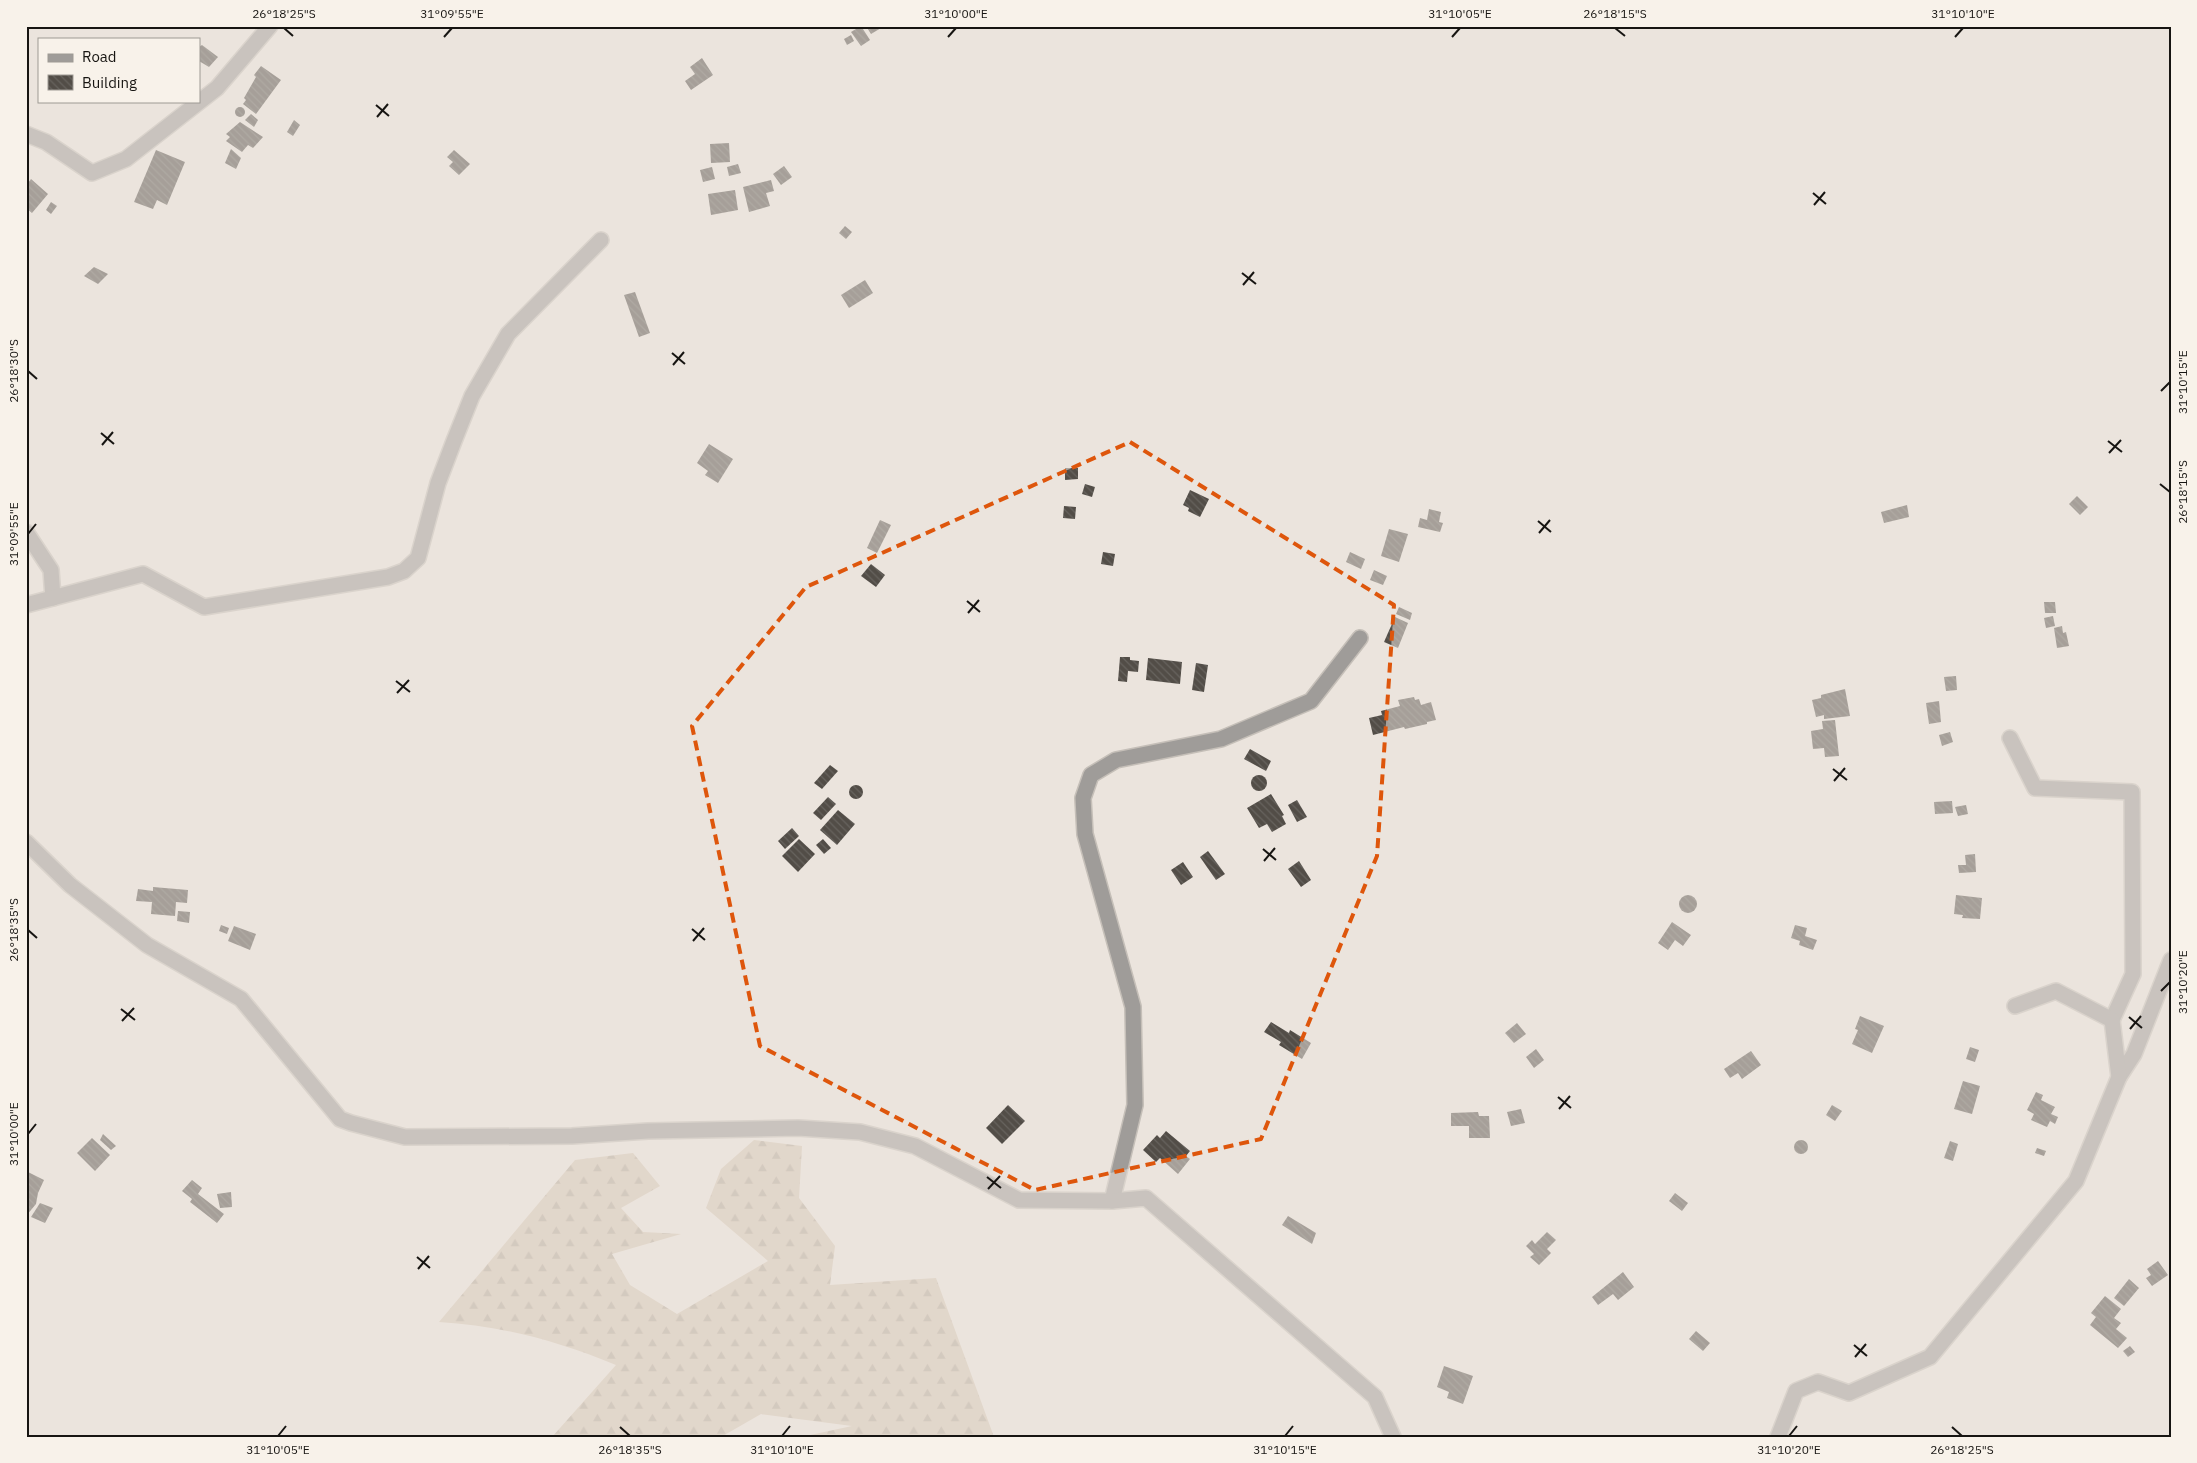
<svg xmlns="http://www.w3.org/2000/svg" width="2197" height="1463" viewBox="0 0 2197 1463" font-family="'IBM Plex Sans',sans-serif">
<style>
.forest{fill:url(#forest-firs)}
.building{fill:url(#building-back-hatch)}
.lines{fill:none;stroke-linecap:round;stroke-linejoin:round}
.minor-casing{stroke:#c5bfb8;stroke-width:18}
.tertiary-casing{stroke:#c5bfb8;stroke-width:18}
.minor{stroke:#9f9c99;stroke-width:15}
.tertiary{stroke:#9f9c99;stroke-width:15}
.marked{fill:none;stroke:#de560c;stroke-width:4;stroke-dasharray:10 6;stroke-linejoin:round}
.ticks{fill:none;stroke:#171512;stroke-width:2}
.neatline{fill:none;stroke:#171512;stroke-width:2}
.ticks-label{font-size:12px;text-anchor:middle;fill:#171512}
</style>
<defs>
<pattern id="forest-firs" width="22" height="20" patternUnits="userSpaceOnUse" patternTransform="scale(1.25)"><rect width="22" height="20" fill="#d6c7b5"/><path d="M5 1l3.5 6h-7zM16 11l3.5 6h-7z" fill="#b7aa9b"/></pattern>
<pattern id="building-back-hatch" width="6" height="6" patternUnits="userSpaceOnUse" patternTransform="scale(1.25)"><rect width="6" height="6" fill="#524d47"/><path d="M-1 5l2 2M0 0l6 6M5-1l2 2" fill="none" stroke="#67635e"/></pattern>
</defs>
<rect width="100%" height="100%" fill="#ebe4dd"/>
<!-- forest -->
<path class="forest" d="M 754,1140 L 802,1146 L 799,1198 L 835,1246 L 830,1285 L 936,1278 L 994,1437 L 801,1437 L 852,1426 L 761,1414 L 721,1437 L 552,1437 L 616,1365 C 557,1341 503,1326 439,1322 L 575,1160 L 633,1153 L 660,1186 L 621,1208 L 643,1232 L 681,1234 L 612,1254 L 630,1285 L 677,1314 L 768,1261 L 706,1208 L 721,1169 Z"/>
<!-- building -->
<g class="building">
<path d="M 861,26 L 870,40 L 861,46 L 851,32 Z"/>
<path d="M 866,26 L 880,26 L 881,28 L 871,34 Z"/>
<path d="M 851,35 L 854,41 L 847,45 L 844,39 Z"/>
<path d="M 202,45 L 218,57 L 209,67 L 199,61 L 199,47 Z"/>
<path d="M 702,58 L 713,75 L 691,90 L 685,81 L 695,74 L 690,67 Z"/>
<path d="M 261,66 L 281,80 L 256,114 L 243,104 L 246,100 L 244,98 L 256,77 L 254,75 Z"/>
<circle cx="240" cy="112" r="5"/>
<path d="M 251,114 L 258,120 L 254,127 L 245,120 Z"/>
<path d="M 294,120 L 300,125 L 293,136 L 287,132 Z"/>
<path d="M 240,122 L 263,137 L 253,148 L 248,145 L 242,152 L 226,141 L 230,137 L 226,134 Z"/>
<path d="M 729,143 L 730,162 L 711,163 L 710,144 Z"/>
<path d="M 231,149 L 241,158 L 236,169 L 225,163 Z"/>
<path d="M 156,150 L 185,162 L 167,205 L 157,200 L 153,209 L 134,202 Z"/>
<path d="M 454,150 L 470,164 L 459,175 L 449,166 L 453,162 L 447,157 Z"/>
<path d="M 738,164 L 741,173 L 729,176 L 727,167 Z"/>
<path d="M 784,166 L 792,177 L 781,185 L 773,174 Z"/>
<path d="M 712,167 L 715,179 L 703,182 L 700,170 Z"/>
<path d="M 31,179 L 48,194 L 32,213 L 26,208 L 26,181 L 28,183 Z"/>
<path d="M 771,180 L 774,191 L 766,193 L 770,206 L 749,212 L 743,187 Z"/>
<path d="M 735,190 L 738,210 L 711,215 L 708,194 Z"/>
<path d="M 51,202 L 57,206 L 51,214 L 46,210 Z"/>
<path d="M 845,226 L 852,232 L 846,239 L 839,233 Z"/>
<path d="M 94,267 L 108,274 L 98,284 L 84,276 Z"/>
<path d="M 865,280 L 873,293 L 849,308 L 841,295 Z"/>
<path d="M 635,292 L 650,333 L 639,337 L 624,295 Z"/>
<path d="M 709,444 L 733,459 L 718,483 L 705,475 L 708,471 L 697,463 Z"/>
<path d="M 1065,468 L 1078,468 L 1078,479 L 1065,480 Z"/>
<path d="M 1085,484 L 1095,487 L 1092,497 L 1082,494 Z"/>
<path d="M 1190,490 L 1209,499 L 1200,517 L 1188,511 L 1189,508 L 1183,505 Z"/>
<path d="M 2077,496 L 2088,507 L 2080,515 L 2069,504 Z"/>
<path d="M 1907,505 L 1909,517 L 1884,523 L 1881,512 Z"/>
<path d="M 1064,506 L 1076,507 L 1075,519 L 1063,518 Z"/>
<path d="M 1429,509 L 1441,512 L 1439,522 L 1443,523 L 1440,532 L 1418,527 L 1420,518 L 1427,520 Z"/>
<path d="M 880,520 L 891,525 L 877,553 L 867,548 Z"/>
<path d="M 1389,529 L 1408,534 L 1399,562 L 1381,556 Z"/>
<path d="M 1103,552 L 1115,554 L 1113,566 L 1101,564 Z"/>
<path d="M 1350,552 L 1365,559 L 1361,569 L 1346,562 Z"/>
<path d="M 871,564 L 885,575 L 876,587 L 861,576 Z"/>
<path d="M 1374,570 L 1387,576 L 1383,585 L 1370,580 Z"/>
<path d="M 2044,602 L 2055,602 L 2056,613 L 2045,613 Z"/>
<path d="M 1399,607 L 1412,613 L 1410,620 L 1396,614 Z"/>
<path d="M 2053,616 L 2055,626 L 2046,628 L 2044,618 Z"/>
<path d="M 1395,617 L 1408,623 L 1398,648 L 1384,642 Z"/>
<path d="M 2062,626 L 2063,633 L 2066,632 L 2069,646 L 2057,648 L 2054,628 Z"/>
<path d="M 1120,657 L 1130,657 L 1130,660 L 1139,661 L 1138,672 L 1128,671 L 1127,682 L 1118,681 Z"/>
<path d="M 1148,658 L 1182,662 L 1180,684 L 1146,680 Z"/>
<path d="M 1196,663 L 1208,665 L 1204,692 L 1192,690 Z"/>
<path d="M 1956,676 L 1957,690 L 1946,691 L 1944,677 Z"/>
<path d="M 1845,689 L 1850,716 L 1824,719 L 1824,715 L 1816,717 L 1812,700 L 1821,698 L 1821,695 Z"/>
<path d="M 1414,697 L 1415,700 L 1419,699 L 1421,705 L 1431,702 L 1436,720 L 1427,722 L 1427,724 L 1405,729 L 1404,727 L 1373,735 L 1369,718 L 1382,715 L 1381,711 L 1400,706 L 1398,700 Z"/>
<path d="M 1939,701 L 1941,722 L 1929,724 L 1926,703 Z"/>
<path d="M 1835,720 L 1839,756 L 1825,757 L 1824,748 L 1813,749 L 1811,731 L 1823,729 L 1822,721 Z"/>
<path d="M 1950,732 L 1953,742 L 1942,746 L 1939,735 Z"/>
<path d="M 1250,749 L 1271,761 L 1266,771 L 1244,759 Z"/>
<path d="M 830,765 L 838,771 L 822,789 L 814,783 Z"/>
<circle cx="1259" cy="783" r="8"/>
<circle cx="856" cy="792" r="7"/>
<path d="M 1271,794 L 1284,815 L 1282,816 L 1286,824 L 1272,832 L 1267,824 L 1259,828 L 1247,808 Z"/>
<path d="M 828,797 L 836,804 L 821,820 L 813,813 Z"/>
<path d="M 1297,800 L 1307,817 L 1297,822 L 1288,805 Z"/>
<path d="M 1952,801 L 1953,813 L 1935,814 L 1934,802 Z"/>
<path d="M 1966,805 L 1968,814 L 1958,816 L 1955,807 Z"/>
<path d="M 838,810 L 855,824 L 837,845 L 820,830 Z"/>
<path d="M 792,828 L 799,836 L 785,849 L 778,841 Z"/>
<path d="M 799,839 L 815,854 L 798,872 L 782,856 Z"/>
<path d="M 823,839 L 831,848 L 824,854 L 816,845 Z"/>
<path d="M 1208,851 L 1225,874 L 1216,880 L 1200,857 Z"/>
<path d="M 1975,854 L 1976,872 L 1959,873 L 1958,865 L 1966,865 L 1965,855 Z"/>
<path d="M 1299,861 L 1311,880 L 1301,887 L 1288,869 Z"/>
<path d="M 1183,862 L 1193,877 L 1181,885 L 1171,870 Z"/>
<path d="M 153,887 L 188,890 L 187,903 L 176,902 L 175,916 L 151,914 L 152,902 L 136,901 L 138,889 L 153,891 Z"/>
<path d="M 1956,895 L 1982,898 L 1980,919 L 1962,918 L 1963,915 L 1954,914 Z"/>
<circle cx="1688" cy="904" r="9"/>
<path d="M 178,911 L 190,912 L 189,923 L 177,921 Z"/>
<path d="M 1672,922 L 1691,935 L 1683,946 L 1675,940 L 1668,950 L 1658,943 Z"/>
<path d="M 221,925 L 229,928 L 227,934 L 219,931 Z"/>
<path d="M 1795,925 L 1807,928 L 1805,936 L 1817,940 L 1813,950 L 1799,945 L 1800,941 L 1791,938 Z"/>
<path d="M 234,926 L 256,934 L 250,950 L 228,941 Z"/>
<path d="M 1860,1016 L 1884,1026 L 1872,1053 L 1852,1044 L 1858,1030 L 1855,1029 Z"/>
<path d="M 1271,1022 L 1289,1033 L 1290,1030 L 1311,1043 L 1302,1059 L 1279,1045 L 1281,1042 L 1264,1032 Z"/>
<path d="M 1517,1023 L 1526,1034 L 1514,1043 L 1505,1033 Z"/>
<path d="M 1970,1047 L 1979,1050 L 1975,1062 L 1966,1059 Z"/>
<path d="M 1536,1049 L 1544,1060 L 1534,1068 L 1526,1057 Z"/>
<path d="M 1751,1051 L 1761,1065 L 1742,1079 L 1738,1073 L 1730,1078 L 1724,1069 Z"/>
<path d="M 1963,1081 L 1980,1086 L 1972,1114 L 1954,1109 Z"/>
<path d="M 2036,1092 L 2043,1095 L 2041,1100 L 2055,1107 L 2051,1114 L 2058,1117 L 2055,1124 L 2050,1121 L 2047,1127 L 2031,1120 L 2034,1114 L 2027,1110 Z"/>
<path d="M 1008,1105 L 1025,1121 L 1002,1144 L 986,1128 Z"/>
<path d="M 1832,1105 L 1842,1111 L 1835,1121 L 1826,1115 Z"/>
<path d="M 1521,1109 L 1525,1123 L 1511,1126 L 1507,1112 Z"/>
<path d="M 1478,1112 L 1479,1116 L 1489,1116 L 1490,1138 L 1469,1138 L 1469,1126 L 1451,1126 L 1451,1113 Z"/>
<path d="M 1166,1131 L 1190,1151 L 1186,1156 L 1190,1159 L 1178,1174 L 1160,1158 L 1156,1162 L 1143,1150 L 1157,1135 L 1160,1138 Z"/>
<path d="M 103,1134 L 116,1146 L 111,1150 L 100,1140 Z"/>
<path d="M 92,1138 L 110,1155 L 95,1171 L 77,1153 Z"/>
<circle cx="1801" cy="1147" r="7"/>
<path d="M 1950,1141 L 1958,1144 L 1953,1161 L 1944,1158 Z"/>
<path d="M 2037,1148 L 2046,1151 L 2044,1156 L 2035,1153 Z"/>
<path d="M 26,1171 L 44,1180 L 38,1193 L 36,1204 L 26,1216 Z"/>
<path d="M 192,1180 L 202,1188 L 198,1194 L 224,1214 L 217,1223 L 190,1202 L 192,1199 L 182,1191 Z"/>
<path d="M 231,1192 L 232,1207 L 220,1208 L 217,1194 Z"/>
<path d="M 1675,1193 L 1688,1203 L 1682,1211 L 1669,1201 Z"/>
<path d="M 40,1203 L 53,1208 L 45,1223 L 31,1217 Z"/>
<path d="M 1288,1216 L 1316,1233 L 1312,1244 L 1282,1225 Z"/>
<path d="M 1547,1232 L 1556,1240 L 1547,1249 L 1551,1253 L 1539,1265 L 1530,1257 L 1534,1254 L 1526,1246 L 1532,1240 L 1535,1244 Z"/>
<path d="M 2158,1261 L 2168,1275 L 2152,1286 L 2146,1278 L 2151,1275 L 2147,1269 Z"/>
<path d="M 1623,1272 L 1634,1287 L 1618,1300 L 1613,1294 L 1598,1305 L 1592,1297 Z"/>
<path d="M 2129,1279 L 2139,1288 L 2124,1306 L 2114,1298 Z"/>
<path d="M 2105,1296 L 2121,1309 L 2114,1318 L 2121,1323 L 2116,1329 L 2127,1338 L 2118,1348 L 2090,1325 L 2096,1317 L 2091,1313 Z"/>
<path d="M 1696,1331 L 1710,1343 L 1703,1351 L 1689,1339 Z"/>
<path d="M 2130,1346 L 2135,1352 L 2128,1357 L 2123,1351 Z"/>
<path d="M 1444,1366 L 1473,1376 L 1463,1404 L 1447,1398 L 1449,1392 L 1437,1387 Z"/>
</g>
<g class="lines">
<defs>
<g id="minor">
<path d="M 26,134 L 46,142 L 92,173 L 126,159 L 217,88 L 270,26"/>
<path d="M 26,532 L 51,570 L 53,598"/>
<path d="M 26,605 L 143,574 L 204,607 L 388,577 L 404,571 L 418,558 L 438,483 L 454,441 L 472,396 L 508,334 L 601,240"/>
<path d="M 2010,738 L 2035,788 L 2132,792 L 2133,974 L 2112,1020"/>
<path d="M 2119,1077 L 2134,1054 L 2171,960"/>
<path d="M 1112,1201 L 1135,1105 L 1133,1007 L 1085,834 L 1083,798 L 1091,775 L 1116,760 L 1221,739 L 1311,701 L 1360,638"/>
<path d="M 1778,1437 L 1796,1391 L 1818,1382 L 1849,1393 L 1930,1357 L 2076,1181 L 2119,1077 L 2112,1020 L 2056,991 L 2015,1006"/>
</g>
<path id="tertiary" d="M 26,842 L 70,885 L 147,945 L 241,999 L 340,1119 L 351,1123 L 405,1137 L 572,1136 L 648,1131 L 798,1128 L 860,1132 L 915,1146 L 1019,1200 L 1112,1201 L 1146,1198 L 1375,1397 L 1393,1437"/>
</defs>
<!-- minor casing -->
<use href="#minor" class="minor-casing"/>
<!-- tertiary casing -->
<use href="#tertiary" class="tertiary-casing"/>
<!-- minor -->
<use href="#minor" class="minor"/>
<!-- tertiary -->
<use href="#tertiary" class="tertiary"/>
</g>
<!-- marked area -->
<path d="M0 0H2197V1463H0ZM 1130,442 L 1394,605 L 1377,856 L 1261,1139 L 1035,1190 L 760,1046 L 692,726 L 806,587 Z" fill="#ebe4dd" fill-opacity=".55" fill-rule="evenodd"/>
<path class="marked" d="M 1130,442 L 1394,605 L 1377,856 L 1261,1139 L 1035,1190 L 760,1046 L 692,726 L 806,587 Z"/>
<!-- ticks -->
<path class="ticks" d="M 284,28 L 293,36M 1615,28 L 1625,36M 444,37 L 452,28M 948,37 L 956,28M 1452,37 L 1460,28M 1955,37 L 1963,28M 376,105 L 389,116M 377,117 L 388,104M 1813,193 L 1826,204M 1814,205 L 1825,192M 1242,273 L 1256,284M 1243,285 L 1254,272M 672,353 L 685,364M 673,365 L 684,352M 28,371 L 37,379M 2161,391 L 2170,382M 101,433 L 114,444M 2108,441 L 2122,452M 102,445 L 113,432M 2109,453 L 2121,440M 2160,484 L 2170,492M 1538,521 L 1551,532M 1539,533 L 1550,520M 28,534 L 36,524M 967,601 L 980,612M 968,613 L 979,600M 396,681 L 410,692M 397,693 L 409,680M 1833,769 L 1847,780M 1834,781 L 1845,768M 1263,849 L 1276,860M 1264,861 L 1275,848M 692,929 L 705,940M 28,930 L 37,938M 693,941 L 704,928M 2161,991 L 2170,982M 121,1009 L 135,1020M 2129,1017 L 2142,1028M 122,1021 L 134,1008M 2130,1029 L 2141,1016M 1558,1097 L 1571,1108M 1559,1109 L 1570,1096M 28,1134 L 36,1124M 987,1177 L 1001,1188M 988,1189 L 1000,1176M 417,1257 L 430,1268M 418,1269 L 429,1256M 1854,1345 L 1867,1356M 1855,1357 L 1866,1344M 620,1427 L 630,1436M 1952,1427 L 1962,1436M 278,1436 L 286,1426M 782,1436 L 790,1426M 1285,1436 L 1293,1426M 1789,1436 L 1797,1426"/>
<!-- border -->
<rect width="2197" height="1463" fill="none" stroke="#f8f2ea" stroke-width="55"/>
<!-- legend -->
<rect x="38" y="38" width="162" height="65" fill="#f8f2ea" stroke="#9e9a94"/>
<rect x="48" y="54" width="25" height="8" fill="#9f9c99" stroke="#9e9a94"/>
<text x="82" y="62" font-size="15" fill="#171512">Road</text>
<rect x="48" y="75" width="25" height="15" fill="url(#building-back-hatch)" stroke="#9e9a94"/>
<text x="82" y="88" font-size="15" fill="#171512">Building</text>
<rect x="28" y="28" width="2142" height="1408" class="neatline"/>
<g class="ticks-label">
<text x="284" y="18">26°18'25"S</text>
<text x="452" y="18">31°09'55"E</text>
<text x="956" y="18">31°10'00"E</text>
<text x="1460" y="18">31°10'05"E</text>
<text x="1615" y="18">26°18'15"S</text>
<text x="1963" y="18">31°10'10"E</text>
<text transform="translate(14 371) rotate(-90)" y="4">26°18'30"S</text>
<text transform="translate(2183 382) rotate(-90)" y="4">31°10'15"E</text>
<text transform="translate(2183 492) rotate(-90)" y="4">26°18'15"S</text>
<text transform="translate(14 534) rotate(-90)" y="4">31°09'55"E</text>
<text transform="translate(14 930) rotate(-90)" y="4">26°18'35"S</text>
<text transform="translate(2183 982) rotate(-90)" y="4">31°10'20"E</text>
<text transform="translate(14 1134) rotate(-90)" y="4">31°10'00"E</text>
<text x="278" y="1454">31°10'05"E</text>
<text x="630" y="1454">26°18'35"S</text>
<text x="782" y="1454">31°10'10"E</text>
<text x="1285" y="1454">31°10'15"E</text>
<text x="1789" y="1454">31°10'20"E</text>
<text x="1962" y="1454">26°18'25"S</text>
</g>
</svg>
